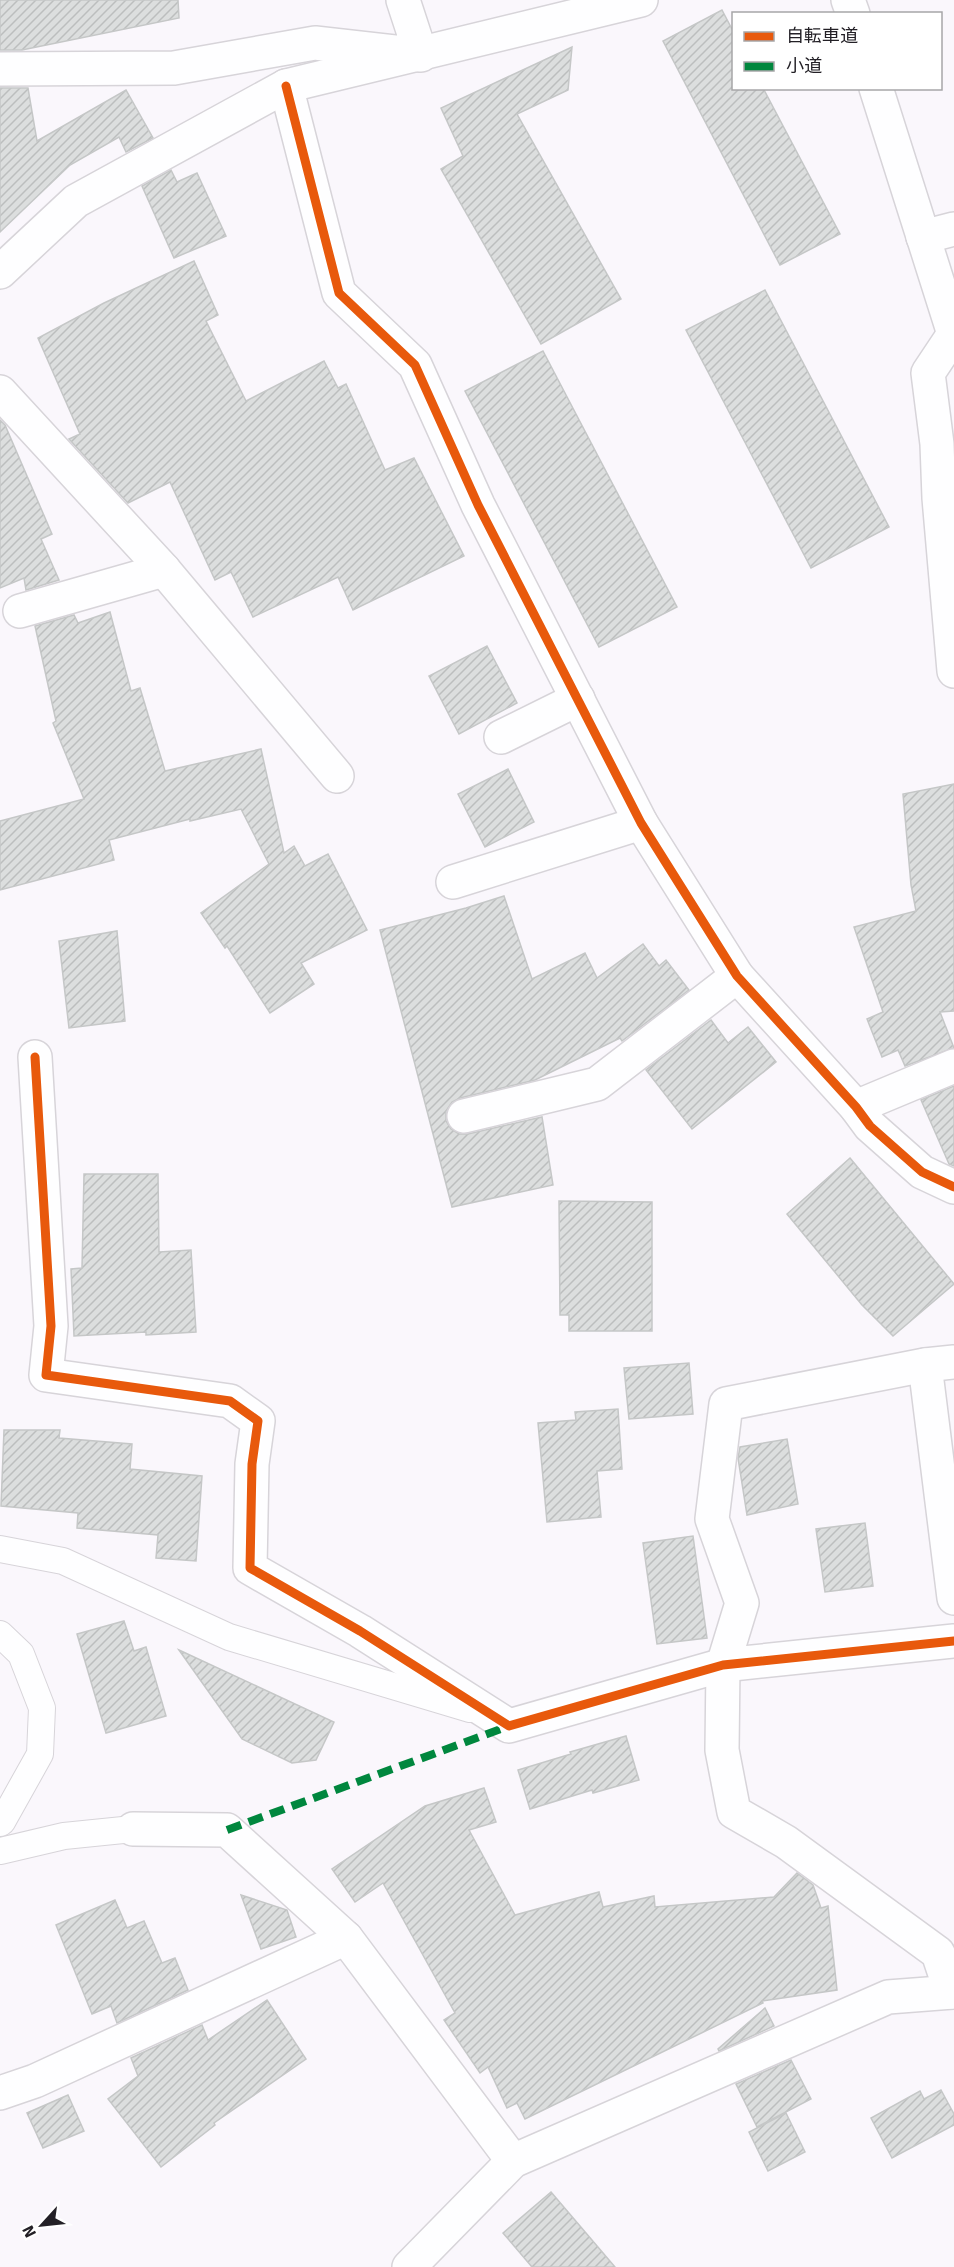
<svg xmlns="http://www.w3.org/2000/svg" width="954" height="2267" viewBox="0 0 954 2267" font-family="Signika,'Noto Sans JP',sans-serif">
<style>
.building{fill:url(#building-hatch);stroke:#c5c7c7;stroke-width:1.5}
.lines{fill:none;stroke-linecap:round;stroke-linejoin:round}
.service-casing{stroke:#d7d4d9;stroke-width:28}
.minor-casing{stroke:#d7d4d9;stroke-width:36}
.tertiary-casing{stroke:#d7d4d9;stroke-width:36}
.service{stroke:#fefeff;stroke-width:26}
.minor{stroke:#fefeff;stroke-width:33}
.tertiary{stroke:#fefeff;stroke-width:33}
.quiet{stroke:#00873e;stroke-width:8;stroke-dasharray:15 8;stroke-linecap:butt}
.cycleway-casing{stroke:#fff;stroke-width:13}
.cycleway{stroke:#e8590c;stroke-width:9}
</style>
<defs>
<pattern id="building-hatch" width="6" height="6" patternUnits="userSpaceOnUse" patternTransform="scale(1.5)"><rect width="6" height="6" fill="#dcdede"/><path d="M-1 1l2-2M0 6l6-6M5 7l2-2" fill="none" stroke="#bcbebe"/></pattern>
</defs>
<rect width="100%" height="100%" fill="#faf7fc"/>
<!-- building -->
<g class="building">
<path d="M 0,0 L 178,0 L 179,18 L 22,50 L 0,50 Z"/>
<path d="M 722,10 L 734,33 L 734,88 L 763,88 L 840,234 L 780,265 L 663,41 Z"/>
<path d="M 572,47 L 568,90 L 517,114 L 621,299 L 541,344 L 441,169 L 463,156 L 441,108 Z"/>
<path d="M 0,88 L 28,88 L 37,141 L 126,90 L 153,138 L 126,152 L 119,137 L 70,165 L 0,232 Z"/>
<path d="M 171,170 L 177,182 L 197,173 L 226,236 L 174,258 L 142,186 Z"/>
<path d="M 194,261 L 218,315 L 206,321 L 246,401 L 324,361 L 338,388 L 346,384 L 385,470 L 414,458 L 464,556 L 353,610 L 338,577 L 253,617 L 231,572 L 215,580 L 170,482 L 128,503 L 69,439 L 80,434 L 38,338 L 104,303 Z"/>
<path d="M 765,290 L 889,527 L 811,568 L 686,330 Z"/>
<path d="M 543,351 L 677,607 L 599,647 L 465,391 Z"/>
<path d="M 0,420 L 5,425 L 52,534 L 41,539 L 59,580 L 26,590 L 24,578 L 0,588 Z"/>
<path d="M 110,612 L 131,691 L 140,688 L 165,771 L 261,749 L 284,853 L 294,846 L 305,866 L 328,854 L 367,930 L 301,963 L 314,984 L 270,1013 L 227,946 L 225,948 L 201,913 L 269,864 L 241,809 L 190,821 L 190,819 L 109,840 L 114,860 L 0,890 L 0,821 L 84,799 L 53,723 L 56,721 L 35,626 L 74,615 L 78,623 Z"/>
<path d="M 487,646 L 517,703 L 459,734 L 429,676 Z"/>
<path d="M 508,769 L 534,822 L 485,847 L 458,794 Z"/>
<path d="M 954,784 L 954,1011 L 940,1012 L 954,1048 L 905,1066 L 898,1050 L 882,1057 L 867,1019 L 883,1012 L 854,927 L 916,911 L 911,885 L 903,794 Z"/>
<path d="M 504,896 L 532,979 L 585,953 L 597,978 L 643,944 L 659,966 L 666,960 L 689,990 L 622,1041 L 620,1038 L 535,1080 L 460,1098 L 452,1102 L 446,1111 L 446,1121 L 451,1129 L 459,1134 L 468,1134 L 542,1117 L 553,1185 L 452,1207 L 380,930 L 466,908 Z"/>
<path d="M 117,931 L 125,1021 L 69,1028 L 59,941 Z"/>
<path d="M 711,1020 L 728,1043 L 748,1027 L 776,1062 L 692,1129 L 646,1070 Z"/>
<path d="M 954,1086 L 954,1166 L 949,1164 L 921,1100 Z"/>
<path d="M 850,1158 L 954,1284 L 893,1336 L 862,1305 L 787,1214 Z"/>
<path d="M 84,1174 L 158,1174 L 159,1252 L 191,1250 L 196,1332 L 146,1335 L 146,1332 L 74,1336 L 71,1269 L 82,1268 Z"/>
<path d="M 559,1201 L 652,1202 L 652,1331 L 569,1331 L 569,1315 L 560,1315 Z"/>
<path d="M 689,1363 L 693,1414 L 629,1419 L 624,1368 Z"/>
<path d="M 618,1409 L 622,1469 L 597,1471 L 601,1517 L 547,1522 L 538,1423 L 576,1420 L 575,1412 Z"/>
<path d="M 4,1430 L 60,1430 L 59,1438 L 132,1444 L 130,1469 L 202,1476 L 196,1561 L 156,1558 L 158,1535 L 77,1528 L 78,1513 L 1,1506 Z"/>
<path d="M 787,1439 L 798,1504 L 747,1515 L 738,1458 L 740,1447 Z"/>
<path d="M 865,1523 L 873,1586 L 825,1592 L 816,1529 Z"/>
<path d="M 693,1536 L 707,1638 L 657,1644 L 643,1543 Z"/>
<path d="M 124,1621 L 134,1651 L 146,1647 L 166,1716 L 106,1733 L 77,1634 Z"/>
<path d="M 179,1650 L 334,1722 L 316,1760 L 292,1763 L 242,1739 Z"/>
<path d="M 626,1736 L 639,1780 L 593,1793 L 592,1790 L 530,1809 L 518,1770 L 571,1754 L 570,1752 Z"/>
<path d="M 484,1788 L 496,1822 L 469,1830 L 515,1915 L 599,1892 L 603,1907 L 654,1896 L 655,1907 L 774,1897 L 797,1873 L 813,1885 L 821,1908 L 828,1906 L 837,1990 L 762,2001 L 763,2003 L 525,2119 L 517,2103 L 507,2108 L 488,2067 L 480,2073 L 444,2020 L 455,2013 L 383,1883 L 355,1902 L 332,1869 L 425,1806 Z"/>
<path d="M 241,1895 L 287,1910 L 296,1937 L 261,1949 Z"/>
<path d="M 115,1900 L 127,1928 L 144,1921 L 162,1963 L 175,1958 L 188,1990 L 117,2023 L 111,2006 L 92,2014 L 56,1925 Z"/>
<path d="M 267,2000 L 306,2059 L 214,2123 L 215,2125 L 161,2167 L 108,2099 L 138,2076 L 131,2058 L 202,2025 L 208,2040 Z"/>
<path d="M 765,2008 L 774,2026 L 719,2051 L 718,2049 Z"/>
<path d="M 791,2060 L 811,2099 L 757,2127 L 736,2084 Z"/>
<path d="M 941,2090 L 954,2114 L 954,2125 L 892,2158 L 871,2118 L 920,2091 L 924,2099 Z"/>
<path d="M 68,2095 L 84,2131 L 43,2148 L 27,2113 Z"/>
<path d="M 786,2113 L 805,2152 L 768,2171 L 749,2132 Z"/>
<path d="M 551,2192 L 615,2267 L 532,2267 L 503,2233 Z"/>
</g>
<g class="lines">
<defs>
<g id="service">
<path d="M 0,1549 L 63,1561 L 229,1637 L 470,1709"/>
<path d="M 0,1634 L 21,1654 L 42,1708 L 40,1754 L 2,1822 L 0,1823"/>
<path d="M 0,1851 L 64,1836 L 133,1829"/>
</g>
<g id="minor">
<path d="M 848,0 L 853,14"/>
<path d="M 0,69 L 174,68 L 315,43 L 421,55 L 403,0"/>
<path d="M 286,86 L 339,293 L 415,365 L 478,505 L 641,823 L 737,976 L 856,1107 L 870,1126 L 922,1172 L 954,1187"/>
<path d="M 876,88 L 954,334"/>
<path d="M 923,237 L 954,229"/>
<path d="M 954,334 L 928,373 L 937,444 L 939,498 L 954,671"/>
<path d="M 0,392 L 164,570 L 337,776"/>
<path d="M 20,611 L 164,570"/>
<path d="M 501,737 L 578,699"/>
<path d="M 453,882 L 641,823"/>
<path d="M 35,1057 L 51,1326 L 46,1375 L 230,1401 L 258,1421 L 252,1464 L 250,1568 L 360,1631 L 509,1726 L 723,1665 L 954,1641"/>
<path d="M 856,1107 L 954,1066"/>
<path d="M 464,1116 L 597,1084 L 737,976"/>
<path d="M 925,1365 L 954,1598"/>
<path d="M 133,1829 L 227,1830 L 346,1938 L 513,2161"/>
<path d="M 951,1992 L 938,1953 L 786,1842 L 734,1812 L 722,1750 L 723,1665 L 742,1603 L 712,1519 L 726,1404 L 925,1365 L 954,1362"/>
<path d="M 0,2093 L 35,2081 L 346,1938"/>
<path d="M 409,2267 L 513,2161 L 888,1997 L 954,1992"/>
</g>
<path id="tertiary" d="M 0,272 L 76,201 L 286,86 L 641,0"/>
</defs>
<!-- service casing -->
<use href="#service" class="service-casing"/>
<!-- minor casing -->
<use href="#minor" class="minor-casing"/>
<!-- tertiary casing -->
<use href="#tertiary" class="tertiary-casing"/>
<!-- service -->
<use href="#service" class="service"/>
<!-- minor -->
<use href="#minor" class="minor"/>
<!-- tertiary -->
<use href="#tertiary" class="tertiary"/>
<!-- quiet -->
<path class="quiet" d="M 227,1830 L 509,1726"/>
<defs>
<g id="cycleway">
<path d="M 286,86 L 339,293 L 415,365 L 478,505 L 641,823 L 737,976 L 856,1107 L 870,1126 L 922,1172 L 954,1187"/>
<path d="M 35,1057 L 51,1326 L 46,1375 L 230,1401 L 258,1421 L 252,1464 L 250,1568 L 360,1631 L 509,1726 L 723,1665 L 954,1641"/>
</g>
</defs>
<!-- cycleway casing -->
<use href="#cycleway" class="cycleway-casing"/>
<!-- cycleway -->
<use href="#cycleway" class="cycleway"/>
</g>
<!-- legend -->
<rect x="732" y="12" width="210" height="78" fill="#ffffff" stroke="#a7a6a8" stroke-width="1.5"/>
<rect x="744" y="32" width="30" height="9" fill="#e8590c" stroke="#a7a6a8" stroke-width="1.5"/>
<text x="786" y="42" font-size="18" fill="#232026">自転車道</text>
<rect x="744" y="62" width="30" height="9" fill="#00873e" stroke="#a7a6a8" stroke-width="1.5"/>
<text x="786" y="72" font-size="18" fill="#232026">小道</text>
<!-- north arrow -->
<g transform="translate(42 2225) rotate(243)" stroke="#ffffff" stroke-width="4.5" paint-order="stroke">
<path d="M0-4.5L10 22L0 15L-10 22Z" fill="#232026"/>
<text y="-9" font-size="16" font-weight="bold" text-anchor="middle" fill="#232026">N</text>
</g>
</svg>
